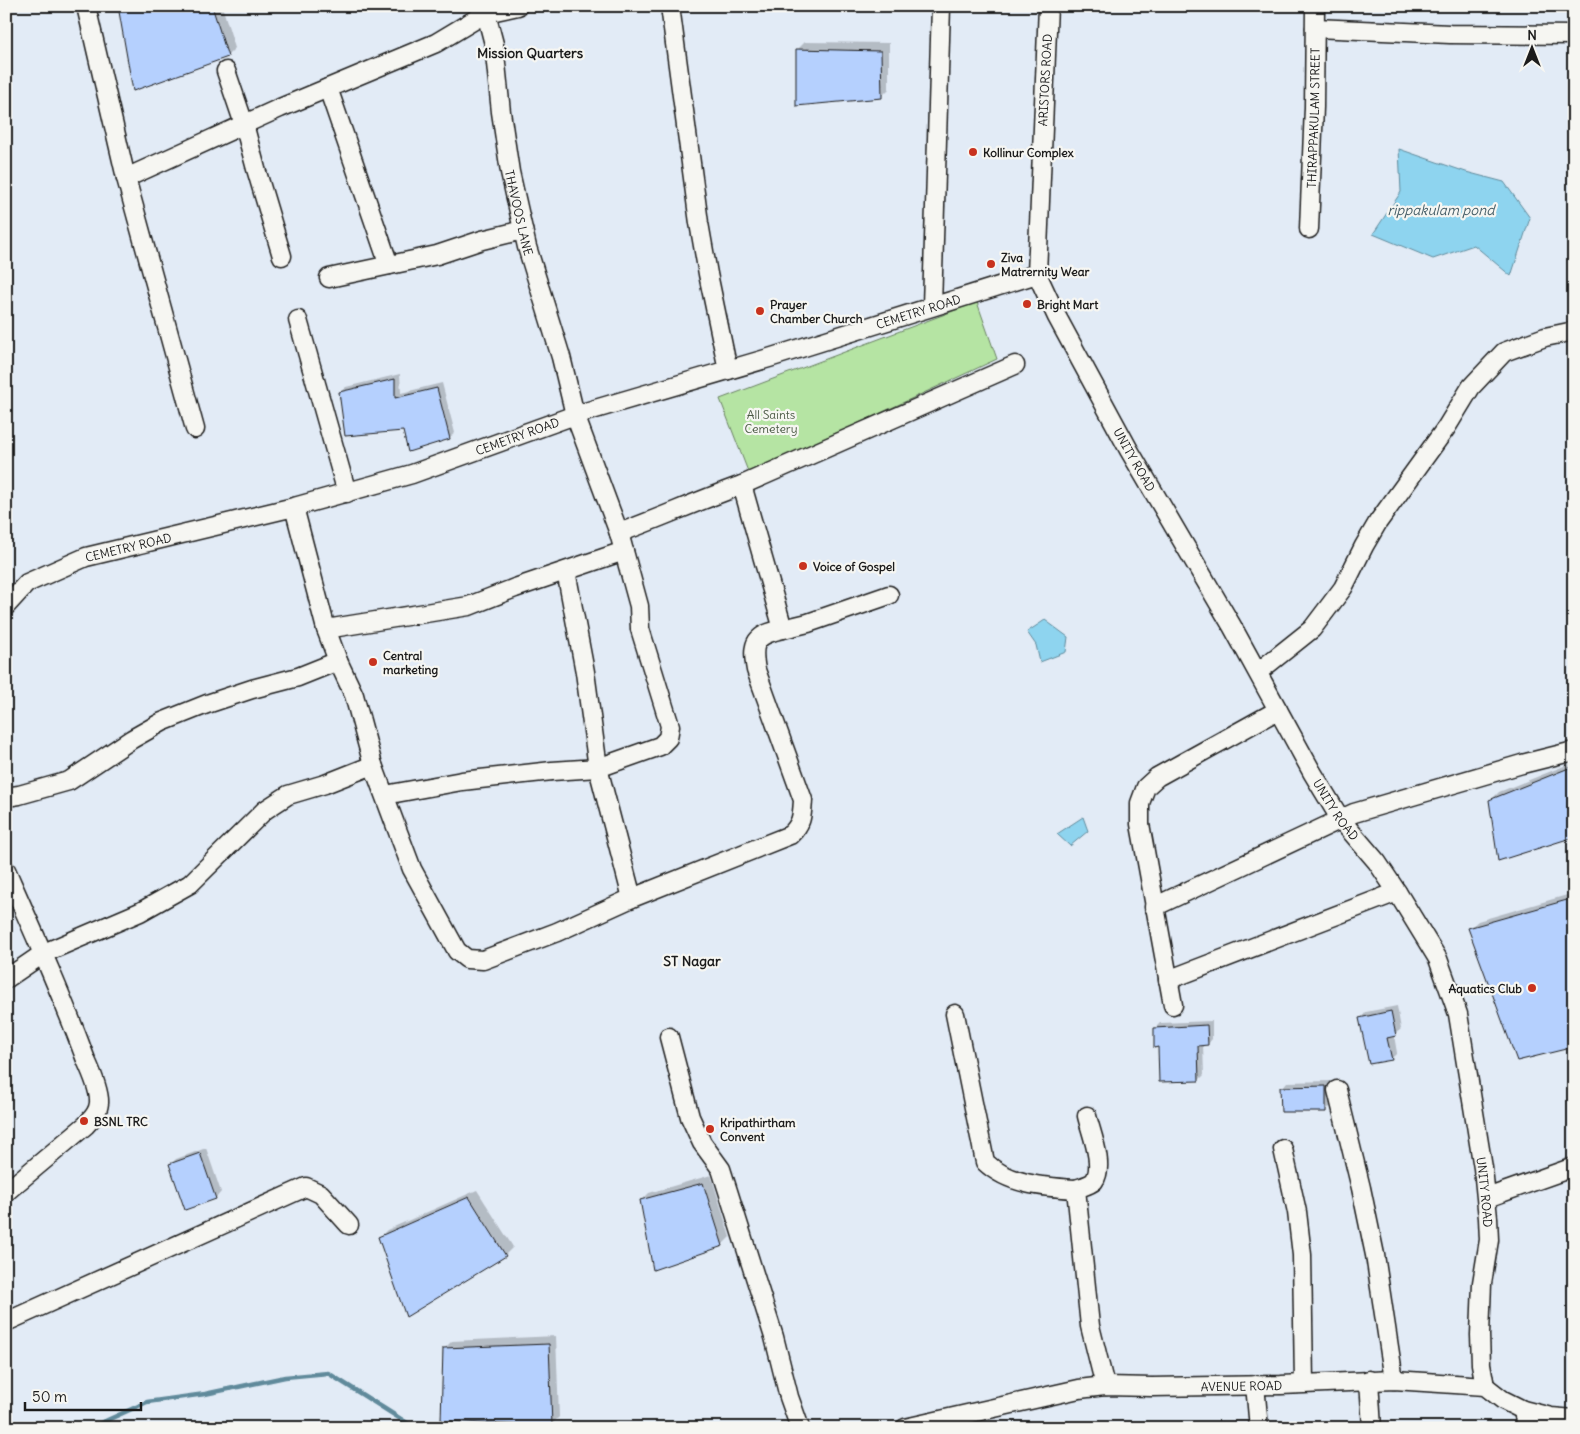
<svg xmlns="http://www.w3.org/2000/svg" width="1580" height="1434" viewBox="0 0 1580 1434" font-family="Delius,sans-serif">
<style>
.green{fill:#b5e4a3;stroke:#688060}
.water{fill:#8ed4ef;stroke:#608a9b}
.shadow{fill:#0003}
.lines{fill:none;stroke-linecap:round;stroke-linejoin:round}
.stream{stroke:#608a9b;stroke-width:4.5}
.building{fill:#b5d0fe;stroke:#1c1c1c}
.minor-casing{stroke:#1c1c1c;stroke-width:21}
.minor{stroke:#f6f6f2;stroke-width:18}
.poi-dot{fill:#c8321e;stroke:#f6f6f2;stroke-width:2}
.labels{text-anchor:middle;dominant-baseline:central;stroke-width:4.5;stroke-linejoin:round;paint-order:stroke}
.street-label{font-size:12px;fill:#1c1c1c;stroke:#f6f6f2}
.poi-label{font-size:12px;font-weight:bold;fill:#1c1c1c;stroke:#f6f6f2;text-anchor:start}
.park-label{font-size:12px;fill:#4a5844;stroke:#f6f6f2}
.neighbourhood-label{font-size:14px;font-weight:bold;fill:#1c1c1c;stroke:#f6f6f2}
.water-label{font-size:14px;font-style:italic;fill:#445c66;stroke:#f6f6f2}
</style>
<rect width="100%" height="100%" fill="#e2ebf6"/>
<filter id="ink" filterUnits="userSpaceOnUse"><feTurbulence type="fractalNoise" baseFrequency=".02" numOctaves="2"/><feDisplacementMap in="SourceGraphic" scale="10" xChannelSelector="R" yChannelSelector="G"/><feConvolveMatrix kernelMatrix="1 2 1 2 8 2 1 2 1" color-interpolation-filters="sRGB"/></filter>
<g filter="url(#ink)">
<!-- green -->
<path class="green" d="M 977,302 L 997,359 L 749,474 L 720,399 Z"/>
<!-- water -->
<g class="water">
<path d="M 1399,149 L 1466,172 L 1504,182 L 1530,218 L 1511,276 L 1474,245 L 1433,259 L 1373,234 L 1401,192 Z"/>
<path d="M 1045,620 L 1068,637 L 1066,652 L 1040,662 L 1036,645 L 1027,632 Z"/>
<path d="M 1083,817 L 1088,831 L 1070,846 L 1057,834 Z"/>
</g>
<!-- shadow -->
<g class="shadow">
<path d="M 121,6 L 222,6 L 235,48 L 227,56 Z"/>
<path d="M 805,42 L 889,43 L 889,89 L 881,97 L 797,50 Z"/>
<path d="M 400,374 L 401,393 L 442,383 L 455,433 L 449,438 L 404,430 L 340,392 L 346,387 Z"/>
<path d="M 1574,762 L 1574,836 L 1491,800 L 1499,792 Z"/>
<path d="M 1574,893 L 1574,1046 L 1470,928 L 1478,921 Z"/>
<path d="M 1397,1006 L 1401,1029 L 1394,1035 L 1397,1053 L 1391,1059 L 1361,1018 L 1366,1012 Z"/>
<path d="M 1212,1021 L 1212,1039 L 1208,1044 L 1203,1044 L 1204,1075 L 1199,1080 L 1159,1046 L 1155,1028 L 1160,1023 Z"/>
<path d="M 1331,1081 L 1332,1105 L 1326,1110 L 1282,1088 L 1287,1082 Z"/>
<path d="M 206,1148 L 221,1192 L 216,1198 L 170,1165 L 176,1159 Z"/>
<path d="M 711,1175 L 730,1237 L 722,1245 L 641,1201 L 649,1193 Z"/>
<path d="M 477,1190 L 513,1247 L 505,1255 L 379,1238 L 387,1230 Z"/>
<path d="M 556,1336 L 559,1417 L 551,1425 L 444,1349 L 452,1341 Z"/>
</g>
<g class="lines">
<!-- stream -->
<path class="stream" d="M 90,1428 L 147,1402 L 205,1394 L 285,1377 L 328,1373 L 415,1428"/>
</g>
<!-- building -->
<g class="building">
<path d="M 118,6 L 212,6 L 228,57 L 133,91 Z"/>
<path d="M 796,49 L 881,51 L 882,98 L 796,106 Z"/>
<path d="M 395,379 L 395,398 L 437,388 L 450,439 L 408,452 L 403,431 L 345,436 L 339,392 Z"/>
<path d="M 1574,766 L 1574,837 L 1498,861 L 1489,800 Z"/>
<path d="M 1574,898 L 1574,1047 L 1517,1061 L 1468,928 Z"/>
<path d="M 1391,1011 L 1396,1036 L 1387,1038 L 1392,1060 L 1369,1064 L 1359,1018 Z"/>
<path d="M 1207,1025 L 1208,1045 L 1198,1046 L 1199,1081 L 1159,1082 L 1158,1047 L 1154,1048 L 1154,1028 Z"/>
<path d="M 1326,1086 L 1326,1112 L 1281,1112 L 1280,1087 Z"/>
<path d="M 200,1153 L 216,1199 L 185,1210 L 169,1164 Z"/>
<path d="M 703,1183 L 723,1246 L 653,1270 L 640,1200 Z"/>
<path d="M 469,1197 L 506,1256 L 406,1317 L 378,1237 Z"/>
<path d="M 549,1344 L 552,1426 L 441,1421 L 443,1348 Z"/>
</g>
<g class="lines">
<defs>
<g id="minor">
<path d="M 86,6 L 126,178 L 195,429"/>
<path id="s1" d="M 484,6 L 494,44 L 501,112 L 510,172 L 527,247 L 561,357 L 575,415 L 619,533 C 660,518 700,500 742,485 L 783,629 L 808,623 L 889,595"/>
<path d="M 670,6 L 699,223 L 708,274 L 728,370"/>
<path id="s2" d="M 1048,6 L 1037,274 L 1057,317 L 1129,450 L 1232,626 L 1312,772 L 1341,820 L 1377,862 L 1397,892 L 1438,959 L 1458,1014 L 1483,1168 L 1488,1218 L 1489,1240 L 1482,1283 L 1480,1335 L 1481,1364 L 1485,1386"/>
<path d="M 1315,28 L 1450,34 L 1574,35"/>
<path d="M 226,71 L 244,124 L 256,169 L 282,256"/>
<path d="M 328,88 L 389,265"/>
<path d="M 126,178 L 280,108 L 436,43 L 486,13 L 518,6"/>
<path id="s3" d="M 1309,229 L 1314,107 L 1315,6"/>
<path d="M 329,278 L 437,255 L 482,240 L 523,230"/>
<path d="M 932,306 L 941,6"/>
<path d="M 298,320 L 347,493"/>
<path d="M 742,485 L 1015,365"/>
<path d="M 294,507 L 326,629 L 338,661 L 354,695 L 373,765 L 398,832 L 412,869 L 457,951 L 467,959 L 483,960 L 557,932 L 632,898 L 790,835 C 802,824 802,816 803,800 L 756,670 C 751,642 755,635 783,629"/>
<path d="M 619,533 L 639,606 L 640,629 L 670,726 L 668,738 L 660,746 L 598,768 L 632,898"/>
<path id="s4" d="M 6,606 L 27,583 L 86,557 L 294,507 L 412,474 L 575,415 L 769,358 L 1037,274"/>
<path d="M 326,629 L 469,606 L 515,588 L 624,551"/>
<path d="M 1258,672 L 1312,629 L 1343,588 L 1364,546 L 1378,522 L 1446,428 L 1471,387 L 1504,352 L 1545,337 L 1574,331"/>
<path d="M 385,795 L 462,781 L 552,771 L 598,768 L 585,672 L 566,571"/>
<path d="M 6,797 L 19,795 L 69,781 L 132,739 L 162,722 L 207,704 L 252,689 L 298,677 L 338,661"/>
<path d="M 6,870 C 34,933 62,995 86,1060 C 91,1071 100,1091 99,1103 C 98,1113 92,1118 86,1125 L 6,1192"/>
<path d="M 1154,907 L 1354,813 L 1522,764 L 1574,751"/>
<path d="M 6,979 L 44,953 L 140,912 L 190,884 L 265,810 L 288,795 L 325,784 L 373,765"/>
<path d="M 1168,980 L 1397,892"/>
<path d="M 1173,1005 L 1140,824 L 1140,803 L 1146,787 L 1157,777 L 1278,710"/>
<path d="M 955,1014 L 985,1162 C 1009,1185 1045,1187 1076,1189"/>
<path d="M 669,1037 L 690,1117 L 702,1143 L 721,1169 L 774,1337 L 789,1397 L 800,1428"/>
<path d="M 1337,1090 L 1361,1188 L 1375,1255 L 1394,1380"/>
<path d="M 1087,1116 C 1091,1133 1105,1166 1094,1181 C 1090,1185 1081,1187 1076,1189 L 1090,1326 L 1105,1386"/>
<path d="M 1283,1149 L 1297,1212 L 1302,1255 L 1304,1383"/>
<path d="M 1487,1198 L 1574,1167"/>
<path d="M 6,1322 L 306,1187 L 321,1194 L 349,1225"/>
<path d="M 1369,1380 L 1372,1428"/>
<path d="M 1255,1385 L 1259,1428"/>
<path d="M 1523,1410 L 1526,1428"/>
<path id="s5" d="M 905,1428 L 1079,1389 L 1105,1386 L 1152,1387 L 1281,1385 L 1394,1380 L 1485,1386 L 1503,1400 L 1523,1410 L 1551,1417 L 1574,1419"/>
</g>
</defs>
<!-- minor casing -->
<use href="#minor" class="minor-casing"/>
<!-- minor -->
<use href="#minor" class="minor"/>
</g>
</g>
<!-- markers -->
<g class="poi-dot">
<circle cx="973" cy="152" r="5"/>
<circle cx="991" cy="264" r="5"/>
<circle cx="1027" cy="304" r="5"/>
<circle cx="760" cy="311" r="5"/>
<circle cx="803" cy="566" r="5"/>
<circle cx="373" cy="662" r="5"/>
<circle cx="1532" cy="988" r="5"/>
<circle cx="84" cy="1121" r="5"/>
<circle cx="710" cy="1129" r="5"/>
</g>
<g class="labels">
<!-- street labels -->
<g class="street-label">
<text transform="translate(1045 80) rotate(-87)">ARISTORS ROAD</text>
<text stroke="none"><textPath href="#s3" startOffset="111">THIRAPPAKULAM STREET</textPath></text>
<text stroke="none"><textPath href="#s1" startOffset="210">THAVOOS LANE</textPath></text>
<text stroke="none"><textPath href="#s4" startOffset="964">CEMETRY ROAD</textPath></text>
<text stroke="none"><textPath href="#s4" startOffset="544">CEMETRY ROAD</textPath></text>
<text stroke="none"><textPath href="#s2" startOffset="478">UNITY ROAD</textPath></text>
<text stroke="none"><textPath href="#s4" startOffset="139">CEMETRY ROAD</textPath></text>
<text stroke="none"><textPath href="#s2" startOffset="882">UNITY ROAD</textPath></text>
<text stroke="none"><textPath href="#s2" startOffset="1302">UNITY ROAD</textPath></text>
<text stroke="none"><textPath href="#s5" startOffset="341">AVENUE ROAD</textPath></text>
</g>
<!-- poi labels -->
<g class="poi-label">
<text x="983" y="152">Kollinur Complex</text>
<text x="1001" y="257">Ziva<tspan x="1001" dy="14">Matrernity Wear</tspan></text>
<text x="770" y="304">Prayer<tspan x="770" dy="14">Chamber Church</tspan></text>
<text x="1037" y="304">Bright Mart</text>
<text x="813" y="566">Voice of Gospel</text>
<text x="383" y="655">Central<tspan x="383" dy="14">marketing</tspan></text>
<text x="1522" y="988" text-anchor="end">Aquatics Club</text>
<text x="94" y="1121">BSNL TRC</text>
<text x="720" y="1122">Kripathirtham<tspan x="720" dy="14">Convent</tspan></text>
</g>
<!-- park labels -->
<g class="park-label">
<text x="771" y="414">All Saints<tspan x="771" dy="14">Cemetery</tspan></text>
</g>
<!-- neighbourhood labels -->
<g class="neighbourhood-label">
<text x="530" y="53">Mission Quarters</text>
<text x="692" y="961">ST Nagar</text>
</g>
<!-- water labels -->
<g class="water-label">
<text x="1441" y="210">rippakulam pond</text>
</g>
</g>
<!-- margin -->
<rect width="1580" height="1434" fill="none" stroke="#f6f6f2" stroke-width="25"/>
<rect x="12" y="12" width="1555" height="1409" fill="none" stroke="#1c1c1c" stroke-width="2" filter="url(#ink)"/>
<!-- north arrow -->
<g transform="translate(1532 48)" stroke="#f6f6f2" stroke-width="4" paint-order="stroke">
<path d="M0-4L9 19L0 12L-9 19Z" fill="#1c1c1c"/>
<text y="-8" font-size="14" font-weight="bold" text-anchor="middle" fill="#1c1c1c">N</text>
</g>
<!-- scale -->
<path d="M25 1402v8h116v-8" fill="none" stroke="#1c1c1c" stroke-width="2.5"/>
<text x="32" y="1402" font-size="15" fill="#1c1c1c" stroke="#f6f6f2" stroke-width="4" paint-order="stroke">50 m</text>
</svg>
